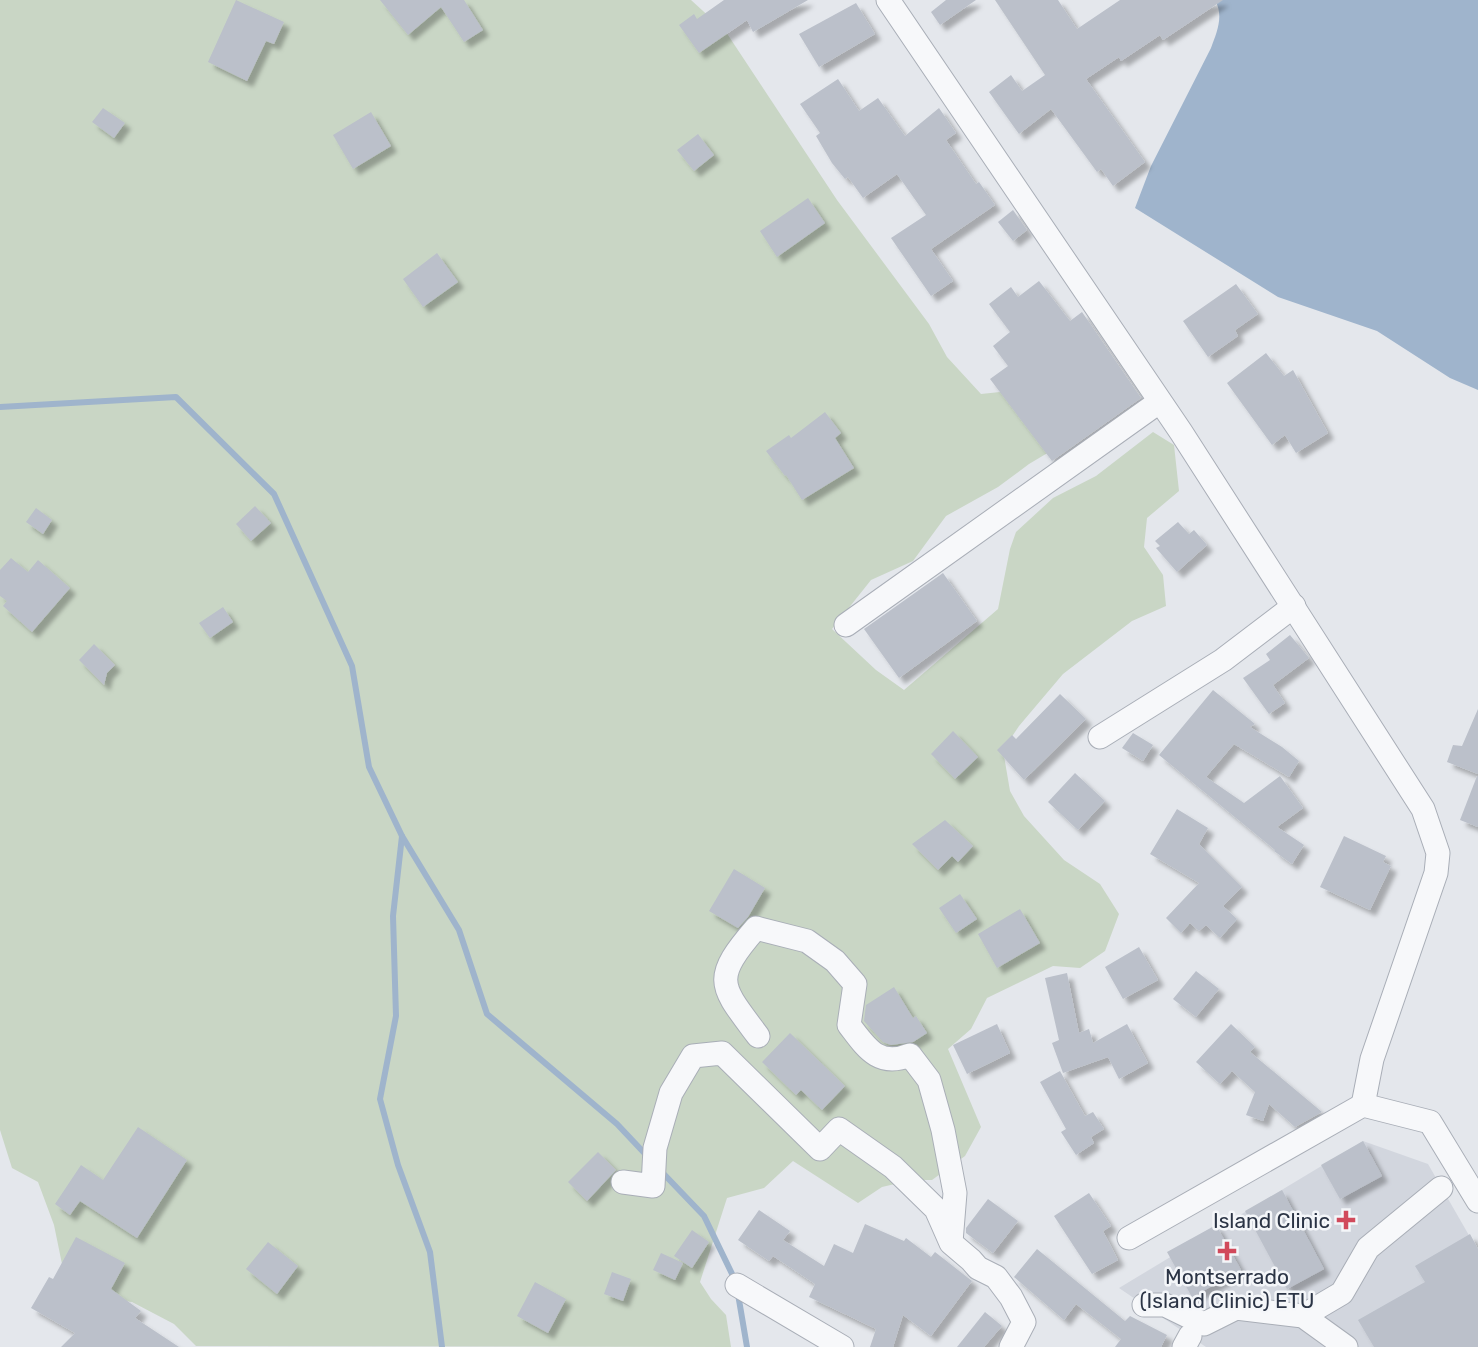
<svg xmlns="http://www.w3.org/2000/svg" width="1478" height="1347" viewBox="0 0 1478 1347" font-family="Rubik,sans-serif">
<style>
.built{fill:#d2d6de}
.green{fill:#c9d6c5}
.water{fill:#9fb4cc}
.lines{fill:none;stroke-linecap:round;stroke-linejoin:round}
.stream{stroke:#9fb4cc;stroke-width:6}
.building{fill:#bbc0ca;filter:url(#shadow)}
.minor-casing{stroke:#a9aeb7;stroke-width:25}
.minor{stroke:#f7f8fa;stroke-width:23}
.poi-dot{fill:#d1495b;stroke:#f4f6f9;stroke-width:2.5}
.labels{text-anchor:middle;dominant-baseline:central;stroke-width:5;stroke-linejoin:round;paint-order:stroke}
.poi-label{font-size:21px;fill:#2b3445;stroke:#f4f6f9;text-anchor:end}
</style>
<defs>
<filter id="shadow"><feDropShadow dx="6" dy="6" stdDeviation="2" flood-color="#0004"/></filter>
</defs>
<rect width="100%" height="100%" fill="#e4e7ec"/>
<!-- built -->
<path class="built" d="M 1363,1141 L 1428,1164 L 1478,1251 L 1478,1347 L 1206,1347 L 1119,1288 Z"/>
<!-- green -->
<path class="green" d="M 0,0 L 691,0 L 726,32 L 837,200 L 929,324 L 947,357 L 981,394 L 1000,392 L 1050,376 L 1113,414 L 1029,464 L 998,487 L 946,516 L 913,561 L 871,580 L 832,629 L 876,670 L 904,690 L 998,609 L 1010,549 L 1016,532 L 1053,498 L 1096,476 L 1153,432 L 1174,445 L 1179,491 L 1147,518 L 1144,547 L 1163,575 L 1166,606 L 1132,621 L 1063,674 L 1019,726 L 1003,750 L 1010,791 L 1024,816 L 1064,860 L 1100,884 L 1119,914 L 1105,951 L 1080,968 L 1053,966 L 987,998 L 971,1029 L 948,1049 L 981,1127 L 965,1156 L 932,1180 L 912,1180 L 882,1187 L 858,1203 L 793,1161 L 764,1188 L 727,1198 L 700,1282 L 711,1299 L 726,1315 L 731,1347 L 196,1346 L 174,1324 L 132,1302 L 97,1297 L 62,1264 L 54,1225 L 38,1182 L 12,1168 L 0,1130 Z"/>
<!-- water -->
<path class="water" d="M 1215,0 L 1478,0 L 1478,390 L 1450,378 L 1377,331 L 1278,297 L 1135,208 L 1151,166 L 1211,48 C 1217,32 1224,16 1215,0 Z"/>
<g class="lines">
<!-- stream -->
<g class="stream">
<path d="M 0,407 L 176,397 L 274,494 L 352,666 L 369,767 L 402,836 L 393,916 L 396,1016 L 380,1099 L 398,1165 L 430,1252 L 442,1347"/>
<path d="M 402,836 L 459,930 L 487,1014 L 617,1124 L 649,1158"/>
<path d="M 659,1169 L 704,1216 L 735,1280"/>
<path d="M 738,1294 L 747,1347"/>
</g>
</g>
<!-- building -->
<g class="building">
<path d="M 236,0 L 284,22 L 274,44 L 266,41 L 247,81 L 208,62 Z"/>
<path d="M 380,0 L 464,0 L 483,30 L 464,42 L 441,7 L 408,35 Z"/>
<path d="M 724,0 L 808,0 L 753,32 L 747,20 L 699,53 L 679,25 L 694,14 L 697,19 Z"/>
<path d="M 946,0 L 976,0 L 940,25 L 931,12 Z"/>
<path d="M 995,0 L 1058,0 L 1077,29 L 1120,0 L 1223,0 L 1163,40 L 1160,35 L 1121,61 L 1119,57 L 1086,79 L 1145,162 L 1113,186 L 1101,169 L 1097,172 L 1051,109 L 1019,134 L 989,92 L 1011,75 L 1022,91 L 1045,75 Z"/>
<path d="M 856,3 L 875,34 L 819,67 L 799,34 Z"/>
<path d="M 838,79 L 859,111 L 878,98 L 905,136 L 939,108 L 956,133 L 946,140 L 976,184 L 979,182 L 995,205 L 931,249 L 953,281 L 931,296 L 891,238 L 926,215 L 897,174 L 863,198 L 848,177 L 845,179 L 832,163 L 816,136 L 820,133 L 800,104 Z"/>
<path d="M 103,108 L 125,123 L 114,138 L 92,122 Z"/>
<path d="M 371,112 L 391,146 L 353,169 L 333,135 Z"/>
<path d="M 698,134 L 714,155 L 694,171 L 677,150 Z"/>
<path d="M 808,198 L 825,223 L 777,257 L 760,231 Z"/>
<path d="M 1013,210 L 1027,230 L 1013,241 L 998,222 Z"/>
<path d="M 437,253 L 458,282 L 423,307 L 403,279 Z"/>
<path d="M 1039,281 L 1070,321 L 1082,312 L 1141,398 L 1052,461 L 990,379 L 1008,366 L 993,346 L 1010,332 L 989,304 L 1011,287 L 1018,297 Z"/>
<path d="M 1236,284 L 1258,314 L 1235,330 L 1238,336 L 1208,357 L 1183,321 Z"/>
<path d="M 1266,353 L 1284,376 L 1293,370 L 1328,433 L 1296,453 L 1285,435 L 1272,445 L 1227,383 Z"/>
<path d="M 825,412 L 841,433 L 835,438 L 854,468 L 802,500 L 786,475 L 785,476 L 766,451 L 789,435 L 791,438 Z"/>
<path d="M 255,506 L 271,523 L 251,541 L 236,524 Z"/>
<path d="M 36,508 L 52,520 L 43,534 L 26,522 Z"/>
<path d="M 1178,522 L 1189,534 L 1194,530 L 1207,545 L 1177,572 L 1156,548 L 1160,546 L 1155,541 Z"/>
<path d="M 11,558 L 28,572 L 38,560 L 70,588 L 32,632 L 3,606 L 7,601 L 0,596 L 0,570 Z"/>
<path d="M 943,573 L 977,621 L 899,678 L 864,629 Z"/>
<path d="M 223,607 L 233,622 L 210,638 L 199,623 Z"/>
<path d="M 1290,635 L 1309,658 L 1273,685 L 1285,703 L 1269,714 L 1243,678 L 1270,660 L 1266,654 Z"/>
<path d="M 94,644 L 115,665 L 107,673 L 104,685 L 79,660 Z"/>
<path d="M 1213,690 L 1255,724 L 1250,727 L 1282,747 L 1299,761 L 1289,777 L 1234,744 L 1206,777 L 1244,803 L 1280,776 L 1303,808 L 1277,827 L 1304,845 L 1292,864 L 1274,851 L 1275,850 L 1159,755 Z"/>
<path d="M 1060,694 L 1086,719 L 1024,780 L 997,750 L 1012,735 L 1016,739 Z"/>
<path d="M 1478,709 L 1478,774 L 1447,762 L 1453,745 L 1462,746 Z"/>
<path d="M 953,731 L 978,757 L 955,779 L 931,754 Z"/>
<path d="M 1133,733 L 1153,745 L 1143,761 L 1122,748 Z"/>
<path d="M 1075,773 L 1105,801 L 1078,830 L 1048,802 Z"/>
<path d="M 1477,776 L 1478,776 L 1478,827 L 1460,820 Z"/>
<path d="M 1177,809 L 1208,828 L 1199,844 L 1242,887 L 1223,906 L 1237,919 L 1220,938 L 1206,925 L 1199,931 L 1190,923 L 1181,933 L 1166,918 L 1199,883 L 1150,854 Z"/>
<path d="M 945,820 L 973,846 L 958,862 L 952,856 L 938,870 L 912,844 Z"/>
<path d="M 1344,836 L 1386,856 L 1383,862 L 1391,866 L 1370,910 L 1320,887 Z"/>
<path d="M 734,869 L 765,888 L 748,917 L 738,928 L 709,911 Z"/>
<path d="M 960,894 L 977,919 L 956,933 L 939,908 Z"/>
<path d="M 1020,909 L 1040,943 L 997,968 L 978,934 Z"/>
<path d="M 1139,947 L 1158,980 L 1123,999 L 1105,967 Z"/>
<path d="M 1196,971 L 1219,989 L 1196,1017 L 1173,999 Z"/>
<path d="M 1067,973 L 1079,1033 L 1089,1029 L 1093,1043 L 1127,1024 L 1148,1063 L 1119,1079 L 1108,1057 L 1063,1073 L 1052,1043 L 1059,1040 L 1045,978 Z"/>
<path d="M 894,987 L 913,1018 L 916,1016 L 927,1033 L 913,1042 L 891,1045 L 883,1042 L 864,1021 L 866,1005 Z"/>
<path d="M 997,1024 L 1010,1053 L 967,1074 L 953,1045 Z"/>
<path d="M 1231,1024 L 1255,1047 L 1250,1052 L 1322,1112 L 1295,1127 L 1269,1104 L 1263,1121 L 1246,1115 L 1255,1092 L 1232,1071 L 1220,1084 L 1196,1062 Z"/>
<path d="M 790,1033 L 845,1086 L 822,1110 L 801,1090 L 796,1095 L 762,1062 Z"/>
<path d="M 1060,1071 L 1085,1116 L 1093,1112 L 1104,1129 L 1091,1137 L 1094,1143 L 1076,1155 L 1061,1132 L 1066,1129 L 1040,1082 Z"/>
<path d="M 138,1127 L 187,1160 L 137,1238 L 80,1201 L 70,1215 L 55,1204 L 81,1165 L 103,1180 Z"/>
<path d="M 1363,1141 L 1382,1176 L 1340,1199 L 1321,1165 Z"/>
<path d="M 598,1152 L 616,1170 L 587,1201 L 568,1182 Z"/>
<path d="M 1282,1190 L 1324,1269 L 1287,1289 L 1245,1211 Z"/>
<path d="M 1089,1193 L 1111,1226 L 1103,1231 L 1118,1260 L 1092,1274 L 1054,1216 Z"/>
<path d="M 988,1199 L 1018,1221 L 993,1253 L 966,1233 L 966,1228 Z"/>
<path d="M 759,1210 L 790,1231 L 783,1240 L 824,1266 L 834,1244 L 853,1253 L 865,1224 L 904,1241 L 906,1238 L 931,1257 L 935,1252 L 972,1281 L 931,1336 L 903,1315 L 893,1347 L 870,1347 L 876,1329 L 809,1297 L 815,1284 L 773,1256 L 769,1261 L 738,1240 Z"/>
<path d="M 1216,1225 L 1241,1270 L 1192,1297 L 1167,1252 Z"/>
<path d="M 692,1230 L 709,1242 L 692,1268 L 674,1256 Z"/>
<path d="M 1470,1234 L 1478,1249 L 1478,1347 L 1374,1347 L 1358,1320 L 1425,1282 L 1415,1266 Z"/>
<path d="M 76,1237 L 125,1263 L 111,1289 L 141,1311 L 135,1318 L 179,1347 L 61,1347 L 75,1333 L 31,1308 L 49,1277 L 53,1279 Z"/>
<path d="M 268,1242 L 298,1266 L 277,1294 L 246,1269 Z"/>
<path d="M 1037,1249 L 1125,1321 L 1130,1316 L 1167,1335 L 1161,1347 L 1115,1347 L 1121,1339 L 1076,1304 L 1064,1320 L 1014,1277 Z"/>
<path d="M 661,1253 L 683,1263 L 675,1280 L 653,1270 Z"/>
<path d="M 612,1272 L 631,1279 L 623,1301 L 604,1294 Z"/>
<path d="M 535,1282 L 566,1299 L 548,1333 L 517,1316 Z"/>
<path d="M 985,1312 L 1002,1326 L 984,1347 L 957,1347 Z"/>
</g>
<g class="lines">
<defs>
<g id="minor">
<path d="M 888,0 L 1181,432 L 1423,809 L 1438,853 L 1436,873 L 1372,1059 L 1363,1105"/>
<path d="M 846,625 L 1159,402"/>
<path d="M 1100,737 L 1223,660 L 1294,606"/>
<path d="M 758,1036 C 720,985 711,980 756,928 L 807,941 L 835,961 L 855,984 L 849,1025 C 866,1047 878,1068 910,1055 L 929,1080 L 943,1130 L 955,1193 L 951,1242"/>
<path d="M 623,1182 L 653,1186 L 655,1148 L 671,1093 L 693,1056 L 722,1053 L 820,1149 L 839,1129 L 893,1167 L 936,1209 L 951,1243 L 971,1260 L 978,1268 L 996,1277 L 1011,1297 L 1024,1322 L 1011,1347"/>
<path d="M 1129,1238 L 1363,1105 L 1430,1122 L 1478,1201"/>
<path d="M 737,1285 L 842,1347"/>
<path d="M 1144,1305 L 1165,1305 L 1204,1324 L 1236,1308 L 1303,1316 L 1346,1347"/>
<path d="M 1303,1316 L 1342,1293 L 1368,1248 L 1441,1188"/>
<path d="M 1184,1347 L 1190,1336"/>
</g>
</defs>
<!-- minor casing -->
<use href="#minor" class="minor-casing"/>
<!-- minor -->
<use href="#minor" class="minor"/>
</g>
<!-- markers -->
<g class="poi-dot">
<path d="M1342.5 1209.5h7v7h7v7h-7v7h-7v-7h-7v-7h7z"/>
<path d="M1223.5 1240.5h7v7h7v7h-7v7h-7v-7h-7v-7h7z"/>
</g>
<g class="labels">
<!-- poi labels -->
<g class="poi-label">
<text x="1330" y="1220">Island Clinic</text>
<text x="1227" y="1276" text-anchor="middle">Montserrado<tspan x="1227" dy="24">(Island Clinic) ETU</tspan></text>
</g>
</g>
</svg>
